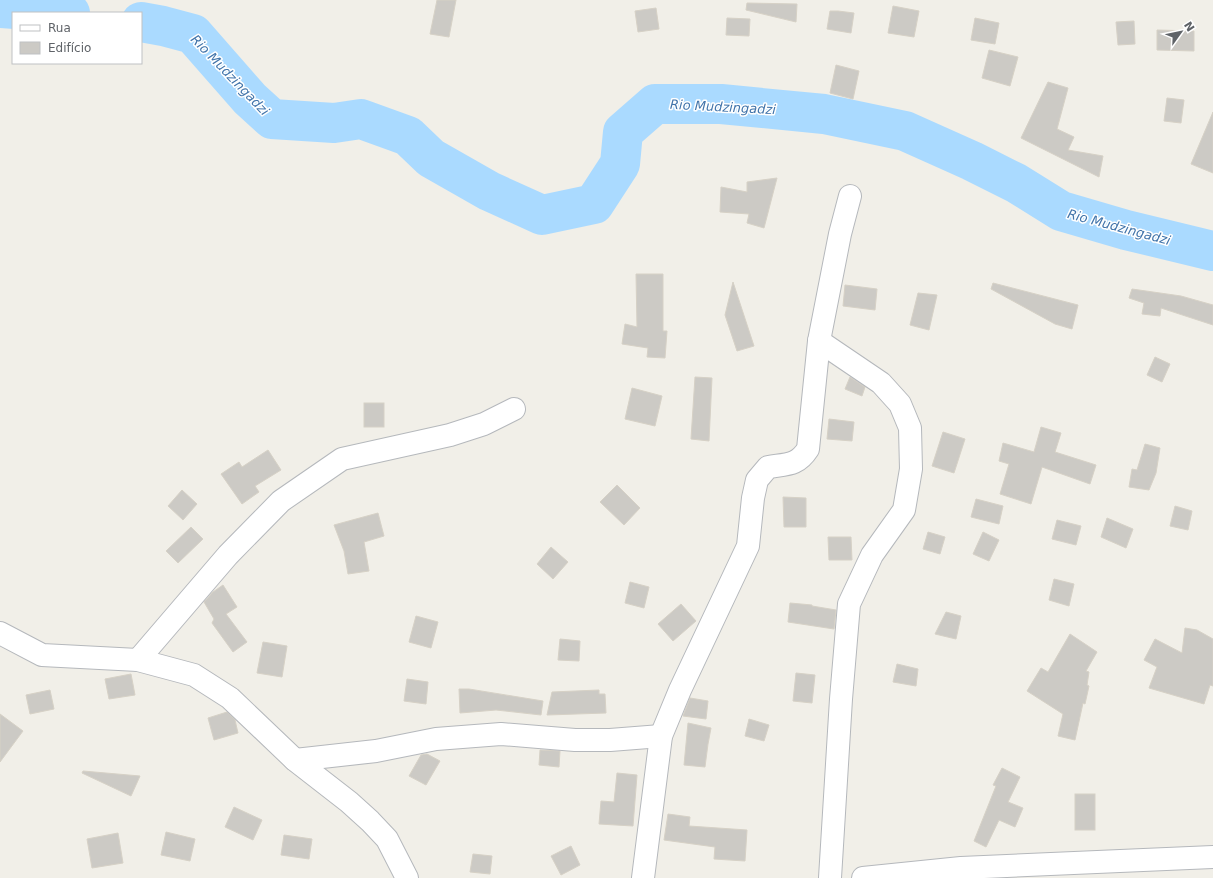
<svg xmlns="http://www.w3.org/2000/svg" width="1213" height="878" viewBox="0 0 1213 878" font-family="'DejaVu Sans',sans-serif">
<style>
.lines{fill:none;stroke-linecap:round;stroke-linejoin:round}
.river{stroke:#aadaff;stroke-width:40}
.building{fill:#cccac5;stroke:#d6d1c6}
.street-casing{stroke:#b5b8bc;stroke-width:24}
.street{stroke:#fff;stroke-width:22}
.labels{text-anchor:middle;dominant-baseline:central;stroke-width:3;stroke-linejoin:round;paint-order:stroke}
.water-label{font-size:13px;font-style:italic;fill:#4174aa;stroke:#fff}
</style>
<rect width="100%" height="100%" fill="#f1efe8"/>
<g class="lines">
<!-- river -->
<g class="river">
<path d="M 0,8 L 70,13"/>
<path d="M 141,22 L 163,26 L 193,34 L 250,99 L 272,119 L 334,123 L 361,119 L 408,136 L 431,158 L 489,191 L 542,215 L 594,204 L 620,164 L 623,132 L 655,104 L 721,104 L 824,114 L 905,131 L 972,161 L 1016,183 L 1061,211 L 1126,230 L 1213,251"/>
</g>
</g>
<!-- building -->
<g class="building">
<path d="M 437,0 L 456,0 L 449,37 L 430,34 Z"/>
<path d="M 747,3 L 797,4 L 796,22 L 746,10 Z"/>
<path d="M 893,6 L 919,11 L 914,37 L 888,33 Z"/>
<path d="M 656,8 L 659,29 L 638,32 L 635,11 Z"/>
<path d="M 830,11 L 838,11 L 854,13 L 851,33 L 827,29 Z"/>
<path d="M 727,18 L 750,19 L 749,36 L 726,35 Z"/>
<path d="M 975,18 L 999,23 L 995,44 L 971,40 Z"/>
<path d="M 1134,21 L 1135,44 L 1118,45 L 1116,22 Z"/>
<path d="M 1157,30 L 1194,31 L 1194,51 L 1157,50 Z"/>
<path d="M 989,50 L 1018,57 L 1010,86 L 982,78 Z"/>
<path d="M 836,65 L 859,71 L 853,99 L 830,93 Z"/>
<path d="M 1048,82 L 1068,88 L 1057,129 L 1074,137 L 1068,150 L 1103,156 L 1099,177 L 1021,138 Z"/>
<path d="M 1167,98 L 1184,100 L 1181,123 L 1164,121 Z"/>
<path d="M 1213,112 L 1213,173 L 1191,164 Z"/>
<path d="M 777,178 L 764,228 L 747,223 L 749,214 L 720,212 L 721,187 L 747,192 L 747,182 Z"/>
<path d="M 636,274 L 663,274 L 663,331 L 667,331 L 665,358 L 647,357 L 648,348 L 622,344 L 625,324 L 637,327 Z"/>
<path d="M 733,282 L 754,346 L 737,351 L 725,315 Z"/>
<path d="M 993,283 L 1078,305 L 1072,329 L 1055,324 L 991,289 Z"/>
<path d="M 845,285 L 877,289 L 875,310 L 843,306 Z"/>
<path d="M 1132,289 L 1181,296 L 1213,305 L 1213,325 L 1161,308 L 1160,316 L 1142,314 L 1144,303 L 1129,298 Z"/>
<path d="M 918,293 L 937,295 L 929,330 L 910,325 Z"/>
<path d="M 1155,357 L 1170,364 L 1162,382 L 1147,375 Z"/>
<path d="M 695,377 L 712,378 L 709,441 L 691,439 Z"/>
<path d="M 850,377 L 865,387 L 862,396 L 845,389 Z"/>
<path d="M 632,388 L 662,396 L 655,426 L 625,419 Z"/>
<rect x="364" y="403" width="20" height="24"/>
<path d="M 829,419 L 854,422 L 852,441 L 827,439 Z"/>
<path d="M 1041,427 L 1061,433 L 1055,452 L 1096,465 L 1090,484 L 1042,467 L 1031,504 L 1000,494 L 1009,464 L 999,461 L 1003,443 L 1034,452 Z"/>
<path d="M 943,432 L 965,439 L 954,473 L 932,466 Z"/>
<path d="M 1145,444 L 1160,448 L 1156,473 L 1149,490 L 1129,487 L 1132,469 L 1137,470 Z"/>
<path d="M 268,450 L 281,470 L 255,486 L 259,492 L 242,504 L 221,474 L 239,462 L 242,467 Z"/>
<path d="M 617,485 L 640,508 L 624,525 L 600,502 Z"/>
<path d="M 182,490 L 197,504 L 183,520 L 168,506 Z"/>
<path d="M 783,497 L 806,498 L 806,527 L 784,527 Z"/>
<path d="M 976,499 L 1003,506 L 999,524 L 971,517 Z"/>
<path d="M 1175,506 L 1192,511 L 1188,530 L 1170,526 Z"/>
<path d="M 378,513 L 384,536 L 364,542 L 369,571 L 348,574 L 344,551 L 334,525 Z"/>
<path d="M 1107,518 L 1133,529 L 1126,548 L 1101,537 Z"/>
<path d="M 1057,520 L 1081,526 L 1076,545 L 1052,539 Z"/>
<path d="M 191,527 L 203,539 L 178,563 L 166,551 Z"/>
<path d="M 928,532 L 945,537 L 940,554 L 923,549 Z"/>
<path d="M 983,532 L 999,540 L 989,561 L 973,554 Z"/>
<path d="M 828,537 L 851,537 L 852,560 L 829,560 Z"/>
<path d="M 551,547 L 568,562 L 553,579 L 537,564 Z"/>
<path d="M 1054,579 L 1074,584 L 1069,606 L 1049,600 Z"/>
<path d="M 630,582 L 649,587 L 644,608 L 625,603 Z"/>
<path d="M 223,585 L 237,607 L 226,614 L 247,642 L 233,652 L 212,623 L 214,619 L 204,602 L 213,592 Z"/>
<path d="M 790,603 L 812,605 L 812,606 L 836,610 L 834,629 L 788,622 Z"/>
<path d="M 681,604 L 696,621 L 673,641 L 658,624 Z"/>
<path d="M 946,612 L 961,616 L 956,639 L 935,634 Z"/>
<path d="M 416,616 L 438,622 L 431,648 L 409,642 Z"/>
<path d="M 1185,628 L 1197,630 L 1213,639 L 1213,686 L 1210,685 L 1204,704 L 1149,688 L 1157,667 L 1144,660 L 1155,639 L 1182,653 Z"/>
<path d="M 1070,634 L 1097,652 L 1086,671 L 1089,672 L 1087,685 L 1089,686 L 1085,704 L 1083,703 L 1075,740 L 1058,736 L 1063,714 L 1027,691 L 1041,668 L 1048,672 Z"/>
<path d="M 560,639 L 580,641 L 579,661 L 558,660 Z"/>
<path d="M 263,642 L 287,646 L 282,677 L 257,673 Z"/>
<path d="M 897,664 L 918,669 L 916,686 L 893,682 Z"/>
<path d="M 796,673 L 815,675 L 812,703 L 793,701 Z"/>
<path d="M 131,674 L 135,695 L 109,699 L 105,679 Z"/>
<path d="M 407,679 L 428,682 L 426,704 L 404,701 Z"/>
<path d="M 459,689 L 469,689 L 543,701 L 541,715 L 496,710 L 460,713 Z"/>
<path d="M 50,690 L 54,709 L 30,714 L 26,695 Z"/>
<path d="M 599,690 L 599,694 L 605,694 L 606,713 L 547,715 L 552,692 Z"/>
<path d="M 690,698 L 708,701 L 706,719 L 683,716 Z"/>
<path d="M 227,712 L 235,720 L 238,733 L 214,740 L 208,718 Z"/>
<path d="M 0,714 L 23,731 L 0,762 Z"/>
<path d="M 749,719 L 769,725 L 764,741 L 745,736 Z"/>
<path d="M 688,723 L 711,728 L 708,744 L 705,767 L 684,765 Z"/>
<path d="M 540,750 L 560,751 L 559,767 L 539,765 Z"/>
<path d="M 427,754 L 440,761 L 426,785 L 409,776 L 421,755 Z"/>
<path d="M 1002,768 L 1020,777 L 1008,802 L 1023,808 L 1015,827 L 999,820 L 986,847 L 974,841 L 996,786 L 993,785 Z"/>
<path d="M 83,771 L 140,776 L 131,796 L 82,773 Z"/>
<path d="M 617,773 L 637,775 L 633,826 L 599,824 L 601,801 L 614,802 Z"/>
<rect x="1075" y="794" width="20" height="36"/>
<path d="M 234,807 L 262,820 L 253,840 L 225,827 Z"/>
<path d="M 668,814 L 690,817 L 689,826 L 747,830 L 745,861 L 714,859 L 715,847 L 664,840 Z"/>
<path d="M 166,832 L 195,839 L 190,861 L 161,855 Z"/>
<path d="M 118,833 L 123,863 L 92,868 L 87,839 Z"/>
<path d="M 284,835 L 312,839 L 309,859 L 281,855 Z"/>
<path d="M 571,846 L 580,865 L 561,875 L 551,856 Z"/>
<path d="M 473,854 L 492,856 L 490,874 L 470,872 Z"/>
</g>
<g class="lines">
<defs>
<g id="street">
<path d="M 819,341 L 881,383 L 900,404 L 910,428 L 911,469 L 904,510 L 872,555 L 849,604 L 841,699 L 830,878"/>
<path d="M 0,633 L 42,655 L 138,660 L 194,675 L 230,698 L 295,760 L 349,802 L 370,821 L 387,839 L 407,878"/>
<path d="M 138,660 L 228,555 L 281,501 L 342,459 L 450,435 L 484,424 L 514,409"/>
<path d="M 295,760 L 376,751 L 436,739 L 501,734 L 575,740 L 610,740 L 661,736"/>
<path d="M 643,878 L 661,736 L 680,690 L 748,546 L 753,498 L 757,480 L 768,467 C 787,464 797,466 808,449 L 819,341 L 840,234 L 850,196"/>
<path d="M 863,878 L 961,868 L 1213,857"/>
</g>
</defs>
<!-- street casing -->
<use href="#street" class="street-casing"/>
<!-- street -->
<use href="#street" class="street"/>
</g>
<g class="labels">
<!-- water labels -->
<g class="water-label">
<text transform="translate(230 75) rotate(46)">Rio Mudzingadzi</text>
<text transform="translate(723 107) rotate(3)">Rio Mudzingadzi</text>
<text transform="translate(1119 227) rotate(15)">Rio Mudzingadzi</text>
</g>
</g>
<!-- legend -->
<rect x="12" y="12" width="130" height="52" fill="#ffffff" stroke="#bfc1c3"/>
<rect x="20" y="25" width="20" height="6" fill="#ffffff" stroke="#bfc1c3"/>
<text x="48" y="32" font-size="12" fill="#5f6368">Rua</text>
<rect x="20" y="42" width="20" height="12" fill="#cccac5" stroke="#bfc1c3"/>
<text x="48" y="52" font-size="12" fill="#5f6368">Edifício</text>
<!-- north arrow -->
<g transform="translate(1181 32) rotate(57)" stroke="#ffffff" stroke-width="3" paint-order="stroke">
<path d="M0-3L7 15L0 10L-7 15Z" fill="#5f6368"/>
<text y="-6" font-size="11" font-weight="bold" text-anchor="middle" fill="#5f6368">N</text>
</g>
</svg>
